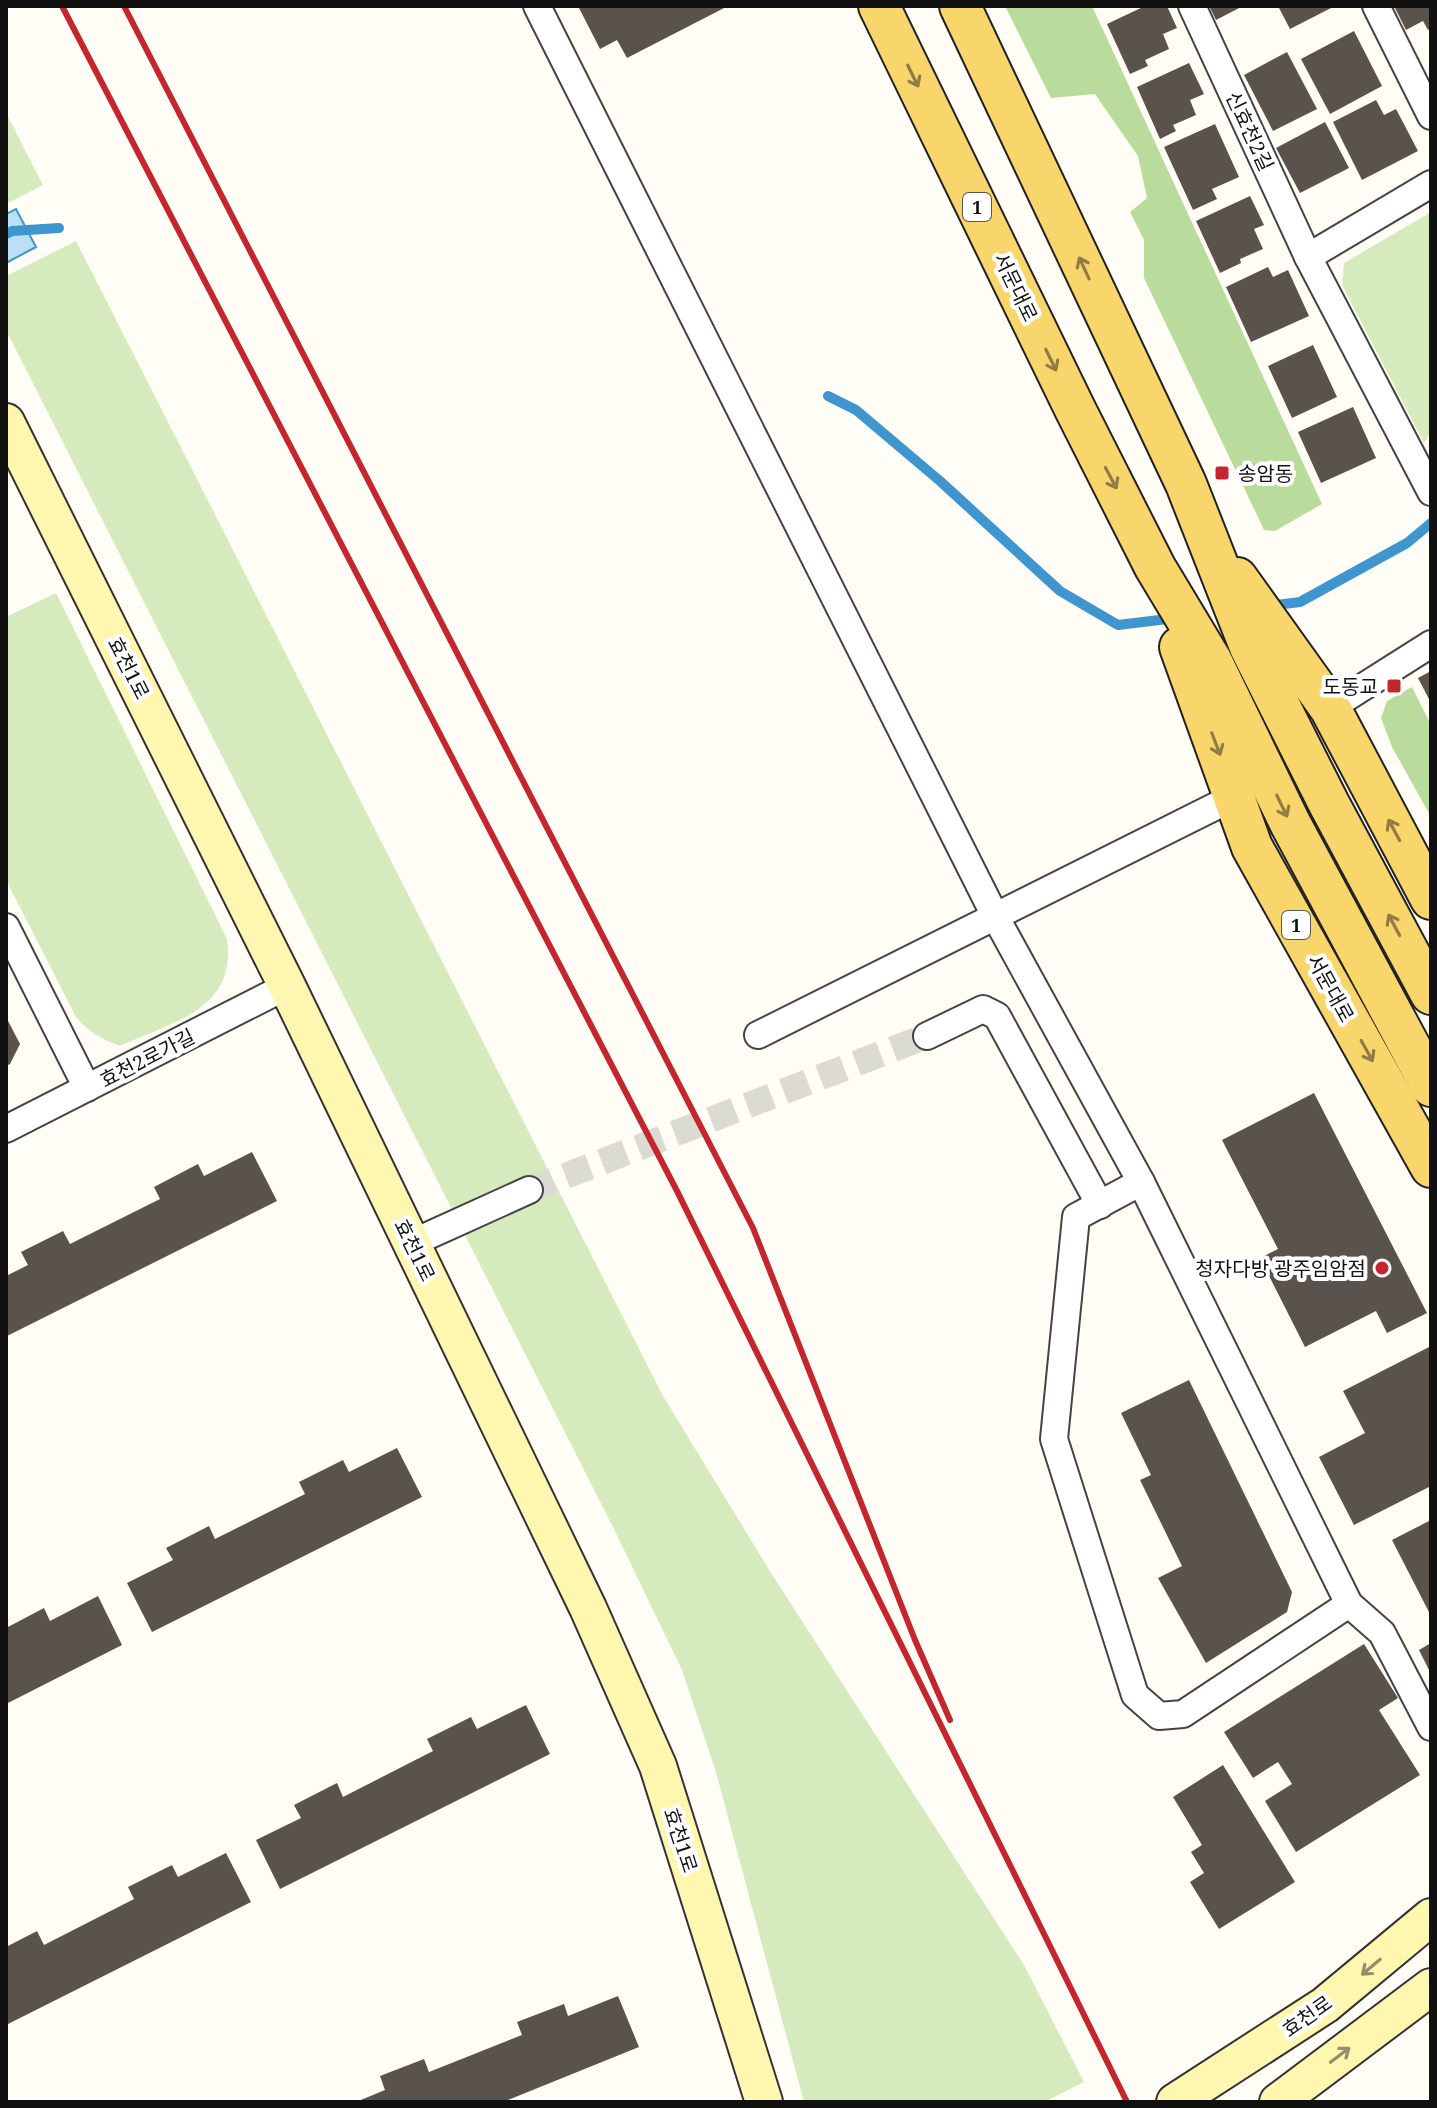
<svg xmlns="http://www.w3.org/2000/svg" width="1437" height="2108" viewBox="0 0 1437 2108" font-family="'Noto Serif','Noto Sans KR',serif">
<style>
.green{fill:#d5ebbd}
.forest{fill:#b9dc9c}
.water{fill:#b9e0f7;stroke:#3f96cf;stroke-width:2}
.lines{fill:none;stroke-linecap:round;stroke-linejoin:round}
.stream{stroke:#3f96cf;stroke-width:10}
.building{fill:#5a524d}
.street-tunnel{stroke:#dbdad3;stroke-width:26;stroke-dasharray:26 13;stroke-linecap:butt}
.street-casing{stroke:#444;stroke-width:30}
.secondary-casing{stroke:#333;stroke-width:40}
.primary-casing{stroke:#222;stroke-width:44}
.street{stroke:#fff;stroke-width:26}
.secondary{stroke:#fff6b0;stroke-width:36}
.primary{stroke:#f9d66b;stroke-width:40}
.rail{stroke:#c4262e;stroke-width:6}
.oneway{stroke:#917d42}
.oneway2{stroke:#948f68}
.poi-dot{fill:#c4262e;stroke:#fff;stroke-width:3}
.labels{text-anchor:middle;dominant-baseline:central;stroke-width:8;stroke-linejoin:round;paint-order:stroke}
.shield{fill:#fff;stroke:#585858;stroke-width:2}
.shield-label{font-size:18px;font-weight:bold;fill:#111}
.street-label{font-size:20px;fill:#111;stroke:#fff}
.poi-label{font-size:20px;fill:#111;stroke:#fff;text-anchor:end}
</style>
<rect width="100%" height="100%" fill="#fffdf5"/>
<!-- green -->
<g class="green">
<path d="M 6,113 L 43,185 L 6,204 Z"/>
<path d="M 1431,212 L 1431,432 L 1424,443 L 1342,285 L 1344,263 Z"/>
<path d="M 76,241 L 663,1396 L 771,1573 L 1024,1965 L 1084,2082 L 1044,2102 L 804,2102 L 716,1772 L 682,1670 L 613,1527 L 6,330 L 6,276 Z"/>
<path d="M 56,593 L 227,939 C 237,1010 172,1022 120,1046 C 101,1039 89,1032 76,1017 L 6,880 L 6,617 Z"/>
</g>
<!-- forest -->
<g class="forest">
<path d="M 1005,6 L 1092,6 L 1322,504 L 1275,531 L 1264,530 L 1144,278 L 1144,240 L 1130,212 L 1147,198 L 1138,156 L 1095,94 L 1051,98 Z"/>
<path d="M 1412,687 L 1431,725 L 1431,817 L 1392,747 L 1381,718 L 1387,701 Z"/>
</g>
<!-- water -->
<path class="water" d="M 16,209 L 36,247 L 6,263 L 6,214 Z"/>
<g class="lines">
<!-- stream -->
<g class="stream">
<path d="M 6,234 L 12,231 L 59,228"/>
<path d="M 828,396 L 856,410 L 940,481 L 1060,591 L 1118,625 L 1176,618"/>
<path d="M 1268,606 L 1300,602 L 1407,543 L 1431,523"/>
</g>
</g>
<!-- building -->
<g class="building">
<path d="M 578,6 L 728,6 L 627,58 L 617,40 L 600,49 Z"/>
<path d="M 1145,6 L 1167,6 L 1177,28 L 1163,34 L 1169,49 L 1145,60 L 1148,66 L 1130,74 L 1107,24 Z"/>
<path d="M 1209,6 L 1243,6 L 1216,20 Z"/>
<path d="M 1278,6 L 1335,6 L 1290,29 Z"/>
<path d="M 1394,6 L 1431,6 L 1431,28 L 1428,30 L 1423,21 L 1406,30 Z"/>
<path d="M 1354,31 L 1382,86 L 1330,114 L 1301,59 Z"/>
<path d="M 1287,52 L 1317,109 L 1273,131 L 1244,75 Z"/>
<path d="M 1189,63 L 1204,94 L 1190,100 L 1196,115 L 1173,125 L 1176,131 L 1160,139 L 1137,87 Z"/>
<path d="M 1376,100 L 1384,115 L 1396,109 L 1418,151 L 1362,180 L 1333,122 Z"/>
<path d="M 1325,122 L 1349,168 L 1300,193 L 1276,148 Z"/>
<path d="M 1215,124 L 1239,177 L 1212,189 L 1217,199 L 1193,210 L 1164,147 Z"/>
<path d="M 1250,196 L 1264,225 L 1254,229 L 1263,249 L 1240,259 L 1241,263 L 1220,273 L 1196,221 Z"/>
<path d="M 1268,267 L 1273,277 L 1288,270 L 1309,316 L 1251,342 L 1226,287 Z"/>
<path d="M 1313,345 L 1337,397 L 1292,418 L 1268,366 Z"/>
<path d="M 1353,407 L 1376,458 L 1321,483 L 1298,432 Z"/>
<path d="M 1431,671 L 1431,703 L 1418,678 Z"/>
<path d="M 6,1017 L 20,1044 L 10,1064 L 6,1066 Z"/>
<path d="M 1314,1093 L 1427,1313 L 1387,1333 L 1376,1311 L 1305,1347 L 1260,1258 L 1278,1249 L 1222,1140 Z"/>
<path d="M 252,1152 L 277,1201 L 7,1336 L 6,1276 L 28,1265 L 21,1252 L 63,1231 L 70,1244 L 160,1199 L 154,1187 L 198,1164 L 204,1176 Z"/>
<path d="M 1431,1346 L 1431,1486 L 1354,1525 L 1319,1457 L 1365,1433 L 1343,1391 Z"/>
<path d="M 1189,1380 L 1292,1592 L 1287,1612 L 1206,1663 L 1158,1578 L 1182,1566 L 1140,1480 L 1151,1475 L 1121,1413 Z"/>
<path d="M 397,1448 L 422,1497 L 152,1632 L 127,1583 L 173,1560 L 166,1548 L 209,1526 L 215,1539 L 305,1494 L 299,1482 L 343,1460 L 349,1472 Z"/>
<path d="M 1431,1520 L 1431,1616 L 1392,1540 Z"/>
<path d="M 98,1596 L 122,1645 L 6,1704 L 6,1628 L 44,1608 L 50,1621 Z"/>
<path d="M 1431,1643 L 1431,1674 L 1419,1650 Z"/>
<path d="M 1364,1644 L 1398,1698 L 1379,1710 L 1420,1775 L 1296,1852 L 1265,1801 L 1292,1784 L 1278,1762 L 1253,1778 L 1224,1732 Z"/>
<path d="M 526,1705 L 550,1754 L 280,1889 L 256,1840 L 301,1818 L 294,1805 L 337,1783 L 343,1797 L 433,1751 L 427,1739 L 471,1717 L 477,1729 Z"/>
<path d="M 1223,1765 L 1295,1882 L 1219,1929 L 1190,1882 L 1204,1873 L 1191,1852 L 1202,1845 L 1173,1797 Z"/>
<path d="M 226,1853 L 251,1902 L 6,2025 L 6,1947 L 37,1931 L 44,1945 L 134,1899 L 128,1887 L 172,1865 L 178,1877 Z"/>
<path d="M 618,1996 L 639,2047 L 503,2102 L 356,2102 L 385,2090 L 380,2076 L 424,2059 L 429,2072 L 522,2035 L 517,2022 L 564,2004 L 568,2016 Z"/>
</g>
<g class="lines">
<!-- street-tunnel -->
<path class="street-tunnel" d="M 529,1190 L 927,1036"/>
<defs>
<g id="street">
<path d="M 537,6 L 995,916 L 1141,1182 L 1349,1604 L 1382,1633 L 1431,1727"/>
<path d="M 1192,6 L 1308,257 L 1431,492"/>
<path d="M 1376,6 L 1431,116"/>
<path d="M 1308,257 L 1431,184"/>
<path d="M 1330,708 L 1431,644"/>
<path d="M 6,927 L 87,1088"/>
<path d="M 758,1035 L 1236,796"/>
<path d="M 927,1036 L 983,1009 L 997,1016 L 1100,1205"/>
<path d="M 6,1129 L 287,986"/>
<path d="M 1141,1182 L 1076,1217 L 1054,1439 L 1135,1695 L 1159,1716 L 1183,1714 L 1349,1604"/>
<path d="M 412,1243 L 529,1190"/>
</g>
<g id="secondary">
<path d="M 6,422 L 287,986 L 588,1608 L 658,1766 L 764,2102"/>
<path d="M 1175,2102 L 1325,2005 L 1431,1917"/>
<path d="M 1278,2102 L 1431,1987"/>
</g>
<g id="primary">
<path d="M 879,6 L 1075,409 L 1155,567 L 1211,660 L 1290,823 L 1431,1086"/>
<path d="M 960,6 L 1186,484 L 1250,647 L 1329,804 L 1431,994"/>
<path d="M 1237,578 L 1330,708 L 1431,899"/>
<path d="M 1180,647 L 1252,847 L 1431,1167"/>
</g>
</defs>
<!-- street casing -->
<use href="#street" class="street-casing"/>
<!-- secondary casing -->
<use href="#secondary" class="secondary-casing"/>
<!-- primary casing -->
<use href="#primary" class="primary-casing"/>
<!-- street -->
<use href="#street" class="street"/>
<!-- secondary -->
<use href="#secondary" class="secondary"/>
<!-- primary -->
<use href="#primary" class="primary"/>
<!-- rail -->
<g class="rail">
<path d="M 62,6 L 677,1191 L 1127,2102"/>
<path d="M 124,6 L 753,1228 L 915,1640 L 950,1720"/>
</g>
</g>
<!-- one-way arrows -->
<defs><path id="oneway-shaft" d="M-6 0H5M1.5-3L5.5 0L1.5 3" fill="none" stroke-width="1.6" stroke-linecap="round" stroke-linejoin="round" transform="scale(2)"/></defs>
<g class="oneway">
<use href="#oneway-shaft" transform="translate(913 76) rotate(64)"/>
<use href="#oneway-shaft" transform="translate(1084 268) rotate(-115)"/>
<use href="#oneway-shaft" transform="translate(1051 360) rotate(64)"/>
<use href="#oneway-shaft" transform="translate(1111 478) rotate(62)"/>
<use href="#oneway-shaft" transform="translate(1216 744) rotate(69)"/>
<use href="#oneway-shaft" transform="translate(1282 806) rotate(64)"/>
<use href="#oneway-shaft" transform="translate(1394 830) rotate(-118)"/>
<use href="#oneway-shaft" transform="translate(1394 925) rotate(-118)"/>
<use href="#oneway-shaft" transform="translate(1367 1051) rotate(61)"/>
</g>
<g class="oneway2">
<use href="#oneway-shaft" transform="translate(1371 1967) rotate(140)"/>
<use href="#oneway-shaft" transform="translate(1340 2055) rotate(-37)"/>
</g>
<!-- markers -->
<g class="poi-dot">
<rect x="1214" y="465" width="16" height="16" rx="4"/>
<rect x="1386" y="678" width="16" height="16" rx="4"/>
<circle cx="1382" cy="1268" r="8"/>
</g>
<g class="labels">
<!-- shield labels -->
<g class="shield">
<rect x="963" y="193" width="28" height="28" rx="6"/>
<rect x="1282" y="911" width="28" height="28" rx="6"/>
</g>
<g class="shield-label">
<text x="977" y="207">1</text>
<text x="1296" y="925">1</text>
</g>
<!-- street labels -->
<g class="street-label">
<text transform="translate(1250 131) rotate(65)">신효천2길</text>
<text transform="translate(1016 287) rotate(64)">서문대로</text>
<text transform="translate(129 668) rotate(63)">효천1로</text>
<text transform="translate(1331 988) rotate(61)">서문대로</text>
<text transform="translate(147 1058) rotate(-27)">효천2로가길</text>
<text transform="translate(415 1250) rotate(64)">효천1로</text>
<text transform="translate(681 1840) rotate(72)">효천1로</text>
<text transform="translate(1307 2016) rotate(-35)">효천로</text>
</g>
<!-- poi labels -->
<g class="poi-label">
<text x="1238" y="473" text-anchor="start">송암동</text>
<text x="1378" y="686">도동교</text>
<text x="1366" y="1268">청자다방 광주임암점</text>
</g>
</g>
<!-- border -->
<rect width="1437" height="2108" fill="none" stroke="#111111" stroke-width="16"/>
</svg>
